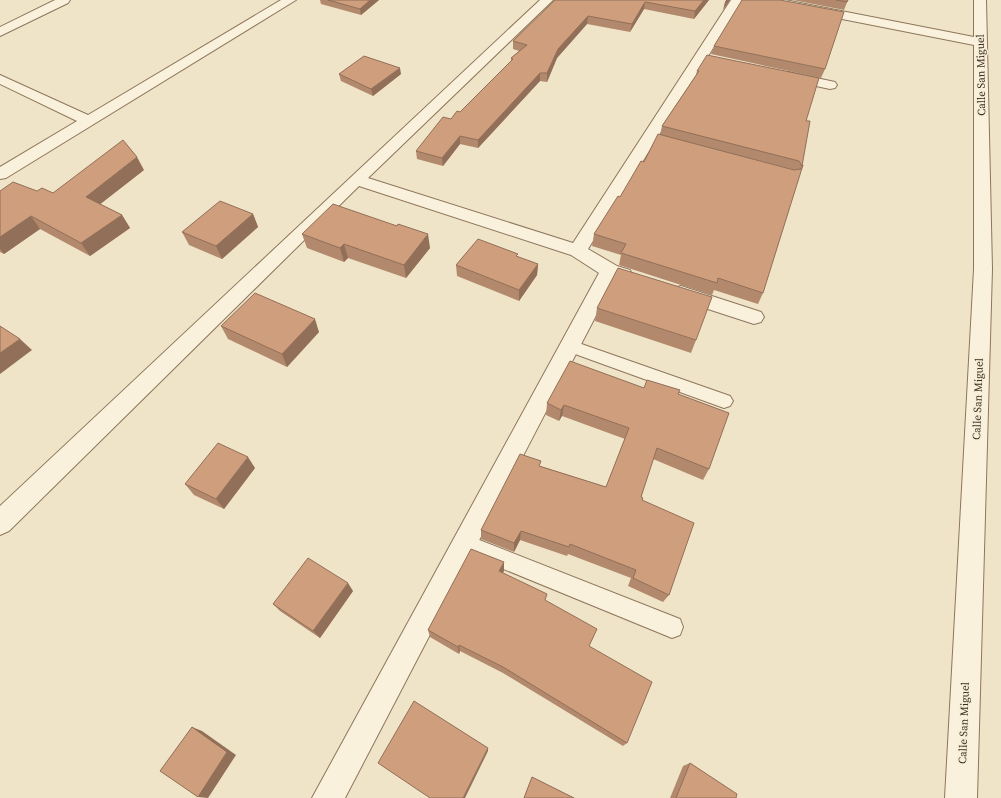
<svg xmlns="http://www.w3.org/2000/svg" width="1001" height="798" viewBox="0 0 1001 798" font-family="'Source Serif 4',serif">
<style>
.lines{fill:none;stroke-linecap:round;stroke-linejoin:round}
.service-casing{stroke:#8d765c;stroke-width:2}
.minor-casing{stroke:#8d765c;stroke-width:2}
.service{fill:#faf1dc;fill-rule:evenodd}
.minor{fill:#faf1dc;fill-rule:evenodd}
.wall{fill:#b2896c;fill-rule:evenodd}
.shaded-wall{fill:#916f58}
.building{fill:#cf9f7d;stroke:#916f58}
.labels{text-anchor:middle;dominant-baseline:central;stroke-width:3;stroke-linejoin:round;paint-order:stroke}
.street-label{font-size:11px;fill:#3d2e20;stroke:#f7eed8}
</style>
<rect width="100%" height="100%" fill="#f0e4c8"/>
<g class="lines">
<defs>
<g id="service">
<path d="M 570,340 L 730,396 L 733,401 L 730,406 L 724,408 L 564,350 L 562,346 L 564,342 Z"/>
<path d="M 464,534 L 680,619 L 683,627 L 680,635 L 672,638 L 457,550 L 454,543 L 457,536 Z"/>
</g>
<g id="minor">
<path d="M 55,0 L 70,0 L 68,3 L 0,36 L 0,27 Z"/>
<path d="M 281,0 L 296,0 L 6,178 L 0,179 L 0,167 L 77,121 L 0,84 L 0,75 L 88,115 Z"/>
<path d="M 540,0 L 553,0 L 368,178 L 573,243 L 731,0 L 743,0 L 588,249 L 617,266 L 630,270 L 632,275 L 630,280 L 623,282 L 615,279 L 345,798 L 312,798 L 599,273 L 571,255 L 359,186 L 9,531 L 0,535 L 0,506 Z"/>
<path d="M 760,0 L 785,0 L 974,37 L 974,0 L 986,0 L 992,269 L 977,798 L 945,798 L 974,269 L 974,45 L 766,4 Z"/>
<path d="M 788,72 L 835,82 L 837,85 L 835,88 L 830,89 L 783,79 L 781,76 L 783,73 Z"/>
<path d="M 681,286 L 761,312 L 764,317 L 761,322 L 754,324 L 674,298 L 671,293 L 674,288 Z"/>
</g>
</defs>
<!-- service casing -->
<use href="#service" class="service-casing"/>
<!-- minor casing -->
<use href="#minor" class="minor-casing"/>
<!-- service -->
<use href="#service" class="service"/>
<!-- minor -->
<use href="#minor" class="minor"/>
</g>
<!-- wall -->
<g class="wall">
<path d="M 320,0 L 379,0 L 361,15 L 321,4 Z"/>
<path d="M 555,0 L 709,0 L 694,19 L 644,9 L 630,32 L 587,24 L 557,58 L 547,82 L 540,81 L 478,148 L 460,144 L 443,166 L 417,159 L 416,151 L 460,112 L 511,62 L 511,58 L 519,51 L 513,49 L 513,41 Z"/>
<path d="M 793,0 L 848,0 L 844,10 Z"/>
<path d="M 714,46 L 825,69 L 821,78 L 711,54 Z"/>
<path d="M 697,71 L 806,121 L 802,166 L 763,293 L 758,304 L 714,290 L 712,295 L 619,265 L 621,255 L 592,246 L 594,234 L 644,162 L 660,135 L 662,126 L 696,75 ZM 664,136 L 795,170 L 794,170 Z"/>
<path d="M 339,74 L 401,74 L 373,96 L 341,81 Z"/>
<path d="M 144,170 L 100,204 L 122,215 L 130,228 L 90,256 L 40,229 L 4,254 L 0,252 L 0,191 L 37,191 L 53,193 Z"/>
<path d="M 253,214 L 258,227 L 222,259 L 189,245 L 182,232 Z"/>
<path d="M 397,226 L 430,248 L 406,278 L 348,258 L 344,262 L 307,248 L 302,234 Z"/>
<path d="M 518,257 L 538,264 L 537,275 L 519,301 L 457,276 L 456,265 Z"/>
<path d="M 597,308 L 696,340 L 691,353 L 595,321 Z"/>
<path d="M 221,326 L 319,332 L 287,367 L 228,339 Z"/>
<path d="M 644,388 L 678,394 L 709,469 L 703,480 L 653,459 L 641,497 L 642,500 L 669,595 L 663,602 L 628,586 L 631,578 L 568,554 L 567,556 L 520,540 L 514,552 L 481,539 L 481,530 L 540,466 L 606,487 L 625,439 L 562,416 L 559,421 L 546,415 L 547,403 Z"/>
<path d="M 255,468 L 224,509 L 194,495 L 185,484 Z"/>
<path d="M 504,571 L 503,573 L 546,601 L 589,646 L 627,743 L 623,746 L 503,673 L 460,651 L 459,654 L 430,637 L 428,630 Z"/>
<path d="M 353,591 L 320,638 L 280,611 L 273,604 Z"/>
<path d="M 690,763 L 736,798 L 670,798 L 683,766 Z"/>
<path d="M 532,777 L 574,798 L 524,798 Z"/>
</g>
<!-- shaded-wall -->
<g class="shaded-wall">
<path d="M 370,0 L 379,0 L 361,15 L 360,9 Z"/>
<path d="M 704,0 L 709,0 L 694,19 L 695,11 Z"/>
<path d="M 726,0 L 730,0 L 723,10 L 725,2 Z"/>
<path d="M 645,2 L 644,9 L 630,32 L 632,24 Z"/>
<path d="M 588,16 L 587,24 L 557,58 L 547,82 L 547,73 L 558,49 Z"/>
<path d="M 400,68 L 401,74 L 373,96 L 371,89 Z"/>
<path d="M 540,73 L 540,81 L 478,148 L 478,140 Z"/>
<path d="M 460,136 L 460,144 L 443,166 L 442,158 Z"/>
<path d="M 137,157 L 144,170 L 94,209 L 86,197 Z"/>
<path d="M 253,214 L 258,227 L 222,259 L 216,246 Z"/>
<path d="M 122,215 L 130,228 L 90,256 L 81,243 Z"/>
<path d="M 31,216 L 40,229 L 4,254 L 0,249 L 0,237 Z"/>
<path d="M 428,234 L 430,248 L 406,278 L 404,265 Z"/>
<path d="M 344,244 L 348,258 L 344,262 L 340,248 Z"/>
<path d="M 538,264 L 537,275 L 519,301 L 519,290 Z"/>
<path d="M 315,319 L 319,332 L 287,367 L 282,354 Z"/>
<path d="M 20,339 L 32,350 L 0,374 L 0,353 Z"/>
<path d="M 564,405 L 562,416 L 559,421 L 561,410 Z"/>
<path d="M 248,457 L 255,468 L 224,509 L 216,499 Z"/>
<path d="M 521,531 L 520,540 L 514,552 L 514,543 Z"/>
<path d="M 504,562 L 504,571 L 499,579 L 499,571 Z"/>
<path d="M 348,583 L 353,591 L 320,638 L 313,631 Z"/>
<path d="M 459,645 L 460,651 L 459,654 L 458,647 Z"/>
<path d="M 192,727 L 202,731 L 236,755 L 208,798 L 198,797 Z"/>
<path d="M 488,748 L 488,751 L 465,798 L 463,798 Z"/>
</g>
<!-- building -->
<g class="building">
<path d="M 328,0 L 370,0 L 360,9 Z"/>
<path d="M 555,0 L 704,0 L 695,11 L 645,2 L 632,24 L 588,16 L 558,49 L 547,73 L 540,73 L 478,140 L 460,136 L 442,158 L 416,151 L 443,117 L 451,119 L 457,111 L 460,112 L 513,59 L 511,58 L 527,45 L 513,41 Z"/>
<path d="M 742,0 L 780,0 L 844,12 L 825,69 L 714,46 Z"/>
<path d="M 836,0 L 848,0 L 847,2 Z"/>
<path d="M 707,55 L 819,78 L 806,121 L 810,121 L 802,166 L 799,161 L 662,126 L 699,71 L 697,71 Z"/>
<path d="M 364,56 L 400,68 L 371,89 L 339,74 Z"/>
<path d="M 658,134 L 794,170 L 801,169 L 803,165 L 763,293 L 718,278 L 717,283 L 621,253 L 626,244 L 594,234 L 618,196 L 620,197 L 641,161 L 644,162 Z"/>
<path d="M 123,140 L 137,157 L 86,197 L 122,215 L 81,243 L 31,216 L 0,237 L 0,191 L 13,182 L 37,191 L 42,188 L 53,193 Z"/>
<path d="M 220,201 L 253,214 L 216,246 L 182,232 Z"/>
<path d="M 333,204 L 397,226 L 398,224 L 428,234 L 404,265 L 344,244 L 340,248 L 302,234 Z"/>
<path d="M 478,239 L 518,254 L 516,256 L 538,264 L 519,290 L 456,265 Z"/>
<path d="M 618,268 L 712,297 L 696,340 L 597,308 Z"/>
<path d="M 255,293 L 315,319 L 282,354 L 221,326 Z"/>
<path d="M 0,326 L 20,339 L 0,353 Z"/>
<path d="M 570,361 L 644,388 L 647,380 L 680,390 L 678,394 L 729,413 L 709,469 L 657,448 L 641,497 L 643,498 L 642,500 L 694,523 L 669,595 L 633,578 L 636,570 L 570,544 L 569,547 L 521,531 L 514,543 L 481,530 L 520,454 L 541,461 L 539,466 L 606,487 L 629,428 L 564,405 L 561,410 L 547,403 Z"/>
<path d="M 218,443 L 248,457 L 216,499 L 185,484 Z"/>
<path d="M 471,549 L 504,562 L 499,571 L 547,594 L 545,600 L 597,629 L 589,646 L 652,682 L 627,743 L 503,667 L 459,645 L 458,647 L 428,630 Z"/>
<path d="M 308,558 L 348,583 L 313,631 L 273,604 Z"/>
<path d="M 414,701 L 488,748 L 463,798 L 430,798 L 378,763 Z"/>
<path d="M 192,727 L 227,752 L 198,797 L 160,771 Z"/>
<path d="M 690,763 L 737,794 L 736,798 L 676,798 Z"/>
<path d="M 532,777 L 574,798 L 524,798 Z"/>
</g>
<g class="labels">
<!-- street labels -->
<g class="street-label">
<text transform="translate(981 75) rotate(-91)">Calle San Miguel</text>
<text transform="translate(978 399) rotate(-88)">Calle San Miguel</text>
<text transform="translate(964 723) rotate(-88)">Calle San Miguel</text>
</g>
</g>
</svg>
